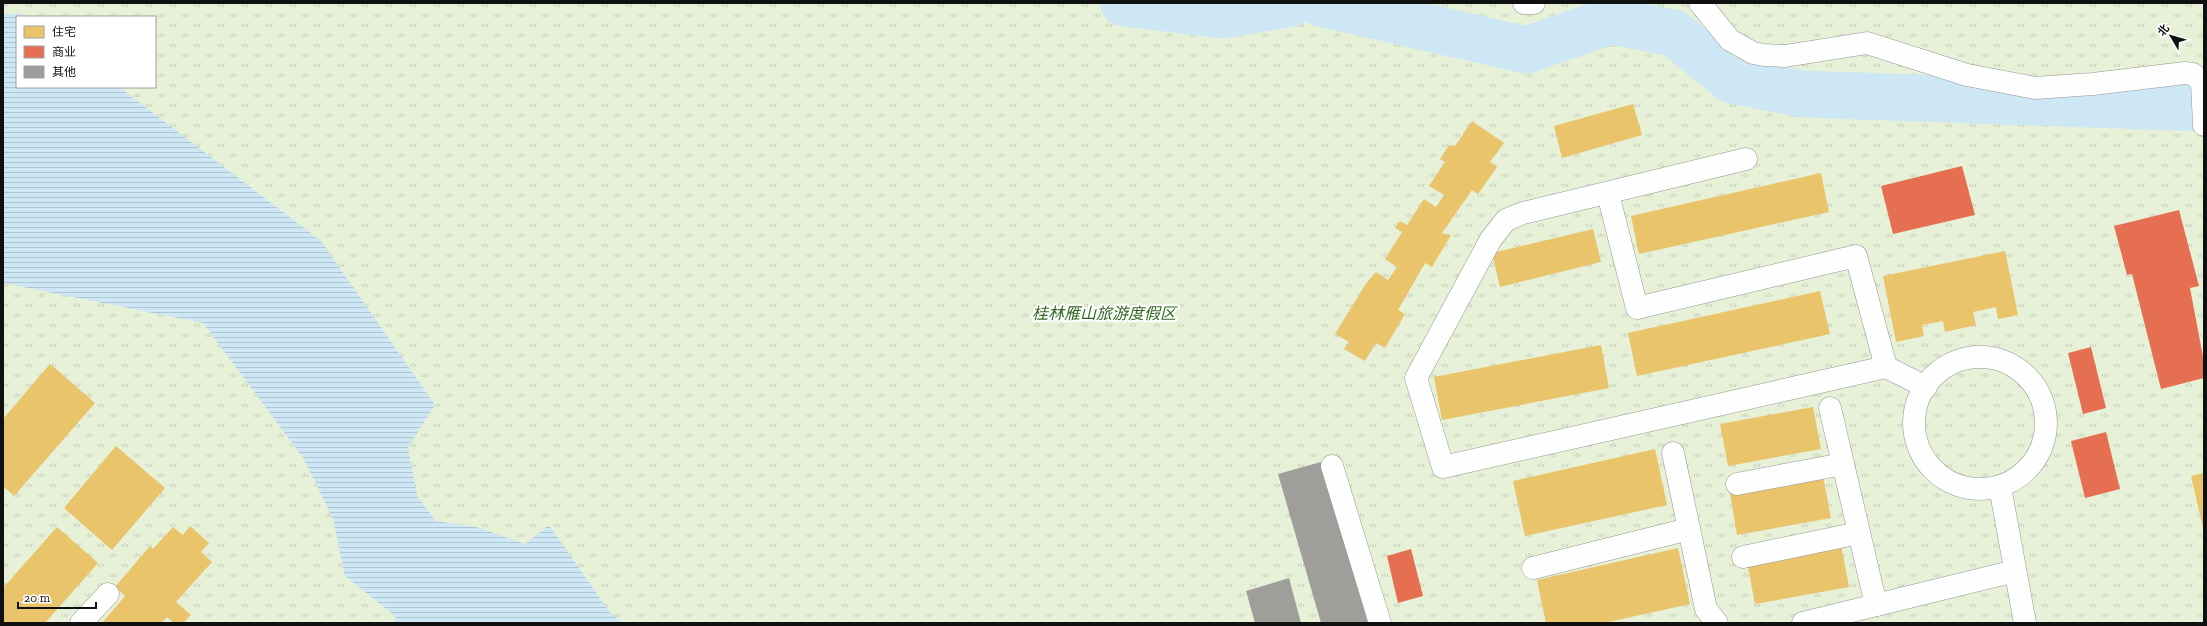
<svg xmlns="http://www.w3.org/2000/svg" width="2207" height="626" viewBox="0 0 2207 626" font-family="'Zilla Slab','Noto Sans SC',serif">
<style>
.park{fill:url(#park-tufts);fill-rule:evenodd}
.water{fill:url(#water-rules)}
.homes{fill:#e9c46a}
.shops{fill:#e76f51}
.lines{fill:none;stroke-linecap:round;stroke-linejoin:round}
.river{stroke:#cde7f5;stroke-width:47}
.building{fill:#a09e9b}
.minor-casing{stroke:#969694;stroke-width:23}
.minor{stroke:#fffefe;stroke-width:22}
.labels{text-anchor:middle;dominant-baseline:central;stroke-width:4;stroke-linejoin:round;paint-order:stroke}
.park-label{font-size:16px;font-style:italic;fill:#316721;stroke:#fff}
</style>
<defs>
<pattern id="park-tufts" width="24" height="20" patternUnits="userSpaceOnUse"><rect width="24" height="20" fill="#e6f1d7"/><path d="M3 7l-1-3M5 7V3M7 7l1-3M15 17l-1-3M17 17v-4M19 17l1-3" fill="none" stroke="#c4ceb8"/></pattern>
<pattern id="water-rules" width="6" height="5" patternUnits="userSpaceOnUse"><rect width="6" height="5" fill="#cde7f5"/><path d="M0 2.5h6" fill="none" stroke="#afc5d1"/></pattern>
</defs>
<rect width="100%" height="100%" fill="#fcfbf6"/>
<!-- park -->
<path class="park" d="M 3,3 L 2204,3 L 2204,623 L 3,623 ZM 17,17 L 155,17 L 155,87 L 17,87 Z"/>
<!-- water -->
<path class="water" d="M 3,14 L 23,14 L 27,17 L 17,17 L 17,87 L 119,87 L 321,241 L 435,405 L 408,447 L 417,496 L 436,521 L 476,527 L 525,544 L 549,525 L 611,614 L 623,623 L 394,623 L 396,617 L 345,576 L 333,519 L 304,459 L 203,323 L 3,283 Z"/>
<!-- homes -->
<g class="homes">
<path d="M 1633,104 L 1642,135 L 1562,158 L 1554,126 Z"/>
<path d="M 1472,121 L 1504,143 L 1490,162 L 1497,167 L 1478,194 L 1472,190 L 1442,233 L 1451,235 L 1432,267 L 1425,263 L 1398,310 L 1405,314 L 1385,348 L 1376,343 L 1365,361 L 1344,349 L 1349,342 L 1335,334 L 1365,285 L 1376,272 L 1388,280 L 1397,267 L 1385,259 L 1402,232 L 1395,228 L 1400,221 L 1407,225 L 1424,199 L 1436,207 L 1444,195 L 1429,186 L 1445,162 L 1440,159 L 1449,145 L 1455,146 Z"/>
<path d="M 1821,173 L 1829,212 L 1639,254 L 1631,216 Z"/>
<path d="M 1593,229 L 1601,262 L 1500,287 L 1492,253 Z"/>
<path d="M 2005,251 L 2018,315 L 1998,319 L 1996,307 L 1973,312 L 1976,325 L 1945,332 L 1943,321 L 1922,325 L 1924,336 L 1896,342 L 1883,276 Z"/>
<path d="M 1820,291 L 1830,334 L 1637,376 L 1628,333 Z"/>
<path d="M 1601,345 L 1609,388 L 1442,420 L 1434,377 Z"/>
<path d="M 50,364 L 95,403 L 14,496 L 3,486 L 3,419 Z"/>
<path d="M 1813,407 L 1821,449 L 1728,466 L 1720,424 Z"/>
<path d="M 116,446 L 165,488 L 112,550 L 64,508 Z"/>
<path d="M 1655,449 L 1667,505 L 1525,536 L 1513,481 Z"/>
<path d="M 2204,473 L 2204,528 L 2203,528 L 2191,476 Z"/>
<path d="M 1823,476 L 1831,518 L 1737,535 L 1730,493 Z"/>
<path d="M 190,526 L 209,543 L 201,552 L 212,562 L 176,602 L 191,615 L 183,623 L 174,623 L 167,617 L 161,623 L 102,623 L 125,596 L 115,587 L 150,546 L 153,549 L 173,527 L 183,535 Z"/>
<path d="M 57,527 L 98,563 L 45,623 L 3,623 L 3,588 Z"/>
<path d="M 1841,545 L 1849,587 L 1755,604 L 1747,562 Z"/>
<path d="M 1678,548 L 1690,604 L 1604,623 L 1546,623 L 1537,580 Z"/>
</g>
<!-- shops -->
<g class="shops">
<path d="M 1962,166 L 1975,215 L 1893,234 L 1881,186 Z"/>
<path d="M 2179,210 L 2199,286 L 2190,288 L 2204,362 L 2204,378 L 2161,389 L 2132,274 L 2127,275 L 2114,226 Z"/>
<path d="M 2091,347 L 2106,408 L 2083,414 L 2068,353 Z"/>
<path d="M 2106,432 L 2120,489 L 2085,498 L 2071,441 Z"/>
<path d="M 1411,549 L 1423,596 L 1398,603 L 1387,556 Z"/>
</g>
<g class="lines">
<!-- river -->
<g class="river">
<path d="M 1124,3 L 1223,15 L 1292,3"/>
<path d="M 1321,3 L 1526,50 L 1610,21 L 1674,33 L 1732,80 L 1802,94 L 2204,108"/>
</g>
</g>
<!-- building -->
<g class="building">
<path d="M 1321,462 L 1368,623 L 1321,623 L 1278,474 Z"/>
<path d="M 1289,578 L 1301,623 L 1255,623 L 1246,591 Z"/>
</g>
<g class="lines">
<defs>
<g id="minor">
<path d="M 1524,3 L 1534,3"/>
<path d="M 1700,3 L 1730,40 L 1753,53 L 1764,55 L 1785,56 L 1867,43 L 1967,75 L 2035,88 L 2093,84 L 2185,73 L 2193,74 L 2202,82 L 2204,125"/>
<path d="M 1746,159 L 1523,213 L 1506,220 L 1491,239 L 1416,378 L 1443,467 L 1886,367 L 1926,387"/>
<path d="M 1608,194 L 1637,308 L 1856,256 L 1886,367"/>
<circle cx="1980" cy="423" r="66"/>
<path d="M 1830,408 L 1876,605"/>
<path d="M 1673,453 L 1706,609 L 1717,623"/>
<path d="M 1332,466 L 1380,623"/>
<path d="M 1737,484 L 1843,464"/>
<path d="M 2000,487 L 2025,623"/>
<path d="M 1743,557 L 1859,533"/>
<path d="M 1533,568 L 1689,529"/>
<path d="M 81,623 L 108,594"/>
<path d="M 1803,623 L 2015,571"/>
</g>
</defs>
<!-- minor casing -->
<use href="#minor" class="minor-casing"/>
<!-- minor -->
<use href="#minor" class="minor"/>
</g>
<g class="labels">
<!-- park labels -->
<g class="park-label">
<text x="1104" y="313">桂林雁山旅游度假区</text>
</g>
</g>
<!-- border -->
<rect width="2207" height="626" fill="none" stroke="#101010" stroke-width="8"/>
<!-- legend -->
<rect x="16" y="16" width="140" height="72" fill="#ffffff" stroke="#9f9f9f"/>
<rect x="24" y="26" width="20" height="12" fill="#e9c46a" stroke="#9f9f9f"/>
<text x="52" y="36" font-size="12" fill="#101010">住宅</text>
<rect x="24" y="46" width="20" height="12" fill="#e76f51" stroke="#9f9f9f"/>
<text x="52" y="56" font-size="12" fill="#101010">商业</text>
<rect x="24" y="66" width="20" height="12" fill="#a09e9b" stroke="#9f9f9f"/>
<text x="52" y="76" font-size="12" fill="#101010">其他</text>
<!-- north arrow -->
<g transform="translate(2171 36) rotate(308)" stroke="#ffffff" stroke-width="3" paint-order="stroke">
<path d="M0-3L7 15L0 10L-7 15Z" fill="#101010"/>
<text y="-6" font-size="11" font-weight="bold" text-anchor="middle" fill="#101010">北</text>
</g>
<!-- scale -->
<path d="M18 602v6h78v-6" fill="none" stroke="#101010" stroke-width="2"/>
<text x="24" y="602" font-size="12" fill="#101010" stroke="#ffffff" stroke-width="3" paint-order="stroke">20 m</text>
</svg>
